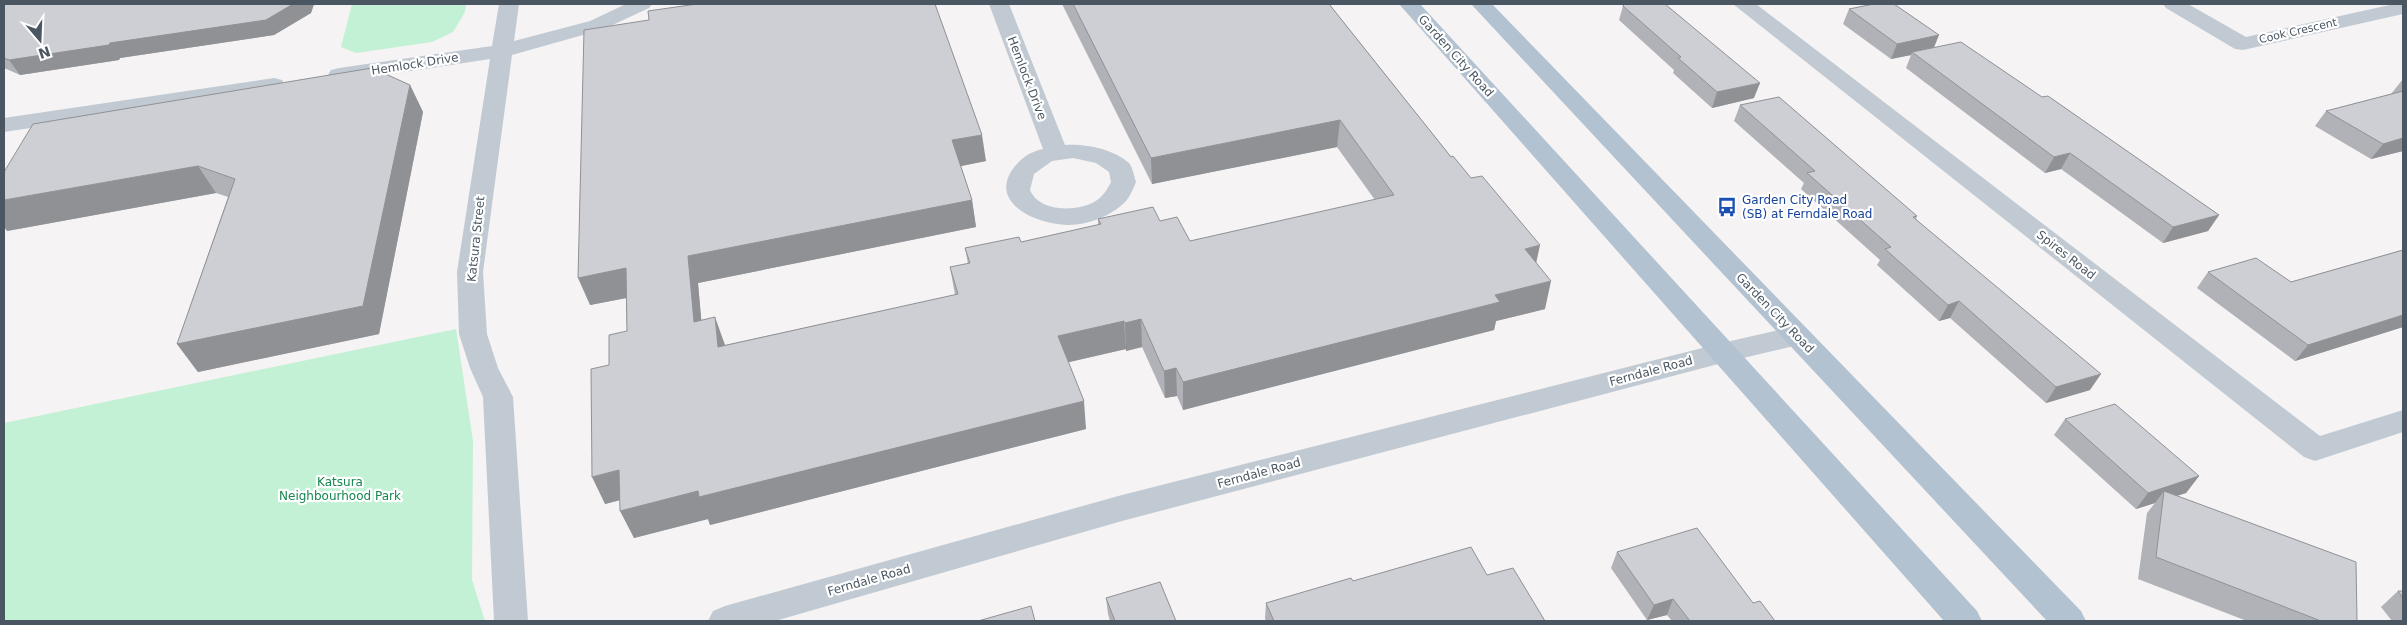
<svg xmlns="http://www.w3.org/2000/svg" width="2407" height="625" viewBox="0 0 2407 625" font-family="'DejaVu Sans',sans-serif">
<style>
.green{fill:#c3f1d5}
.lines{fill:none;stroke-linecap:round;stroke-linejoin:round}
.minor{fill:#c1cad2;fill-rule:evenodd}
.major{fill:#b3c2d1;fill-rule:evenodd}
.wall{fill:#b0b2b7}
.shaded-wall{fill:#909195}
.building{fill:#cdcfd5;stroke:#909195}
.labels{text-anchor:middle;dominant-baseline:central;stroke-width:4.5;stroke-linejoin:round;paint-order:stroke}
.far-street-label{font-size:11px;fill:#4a5661;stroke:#fff}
.street-label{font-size:12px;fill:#4a5661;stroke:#fff}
.transit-label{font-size:12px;fill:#164399;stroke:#fff;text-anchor:start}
.park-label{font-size:12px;fill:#17864f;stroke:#fff}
</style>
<rect width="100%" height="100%" fill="#f5f3f3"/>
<!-- green -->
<g class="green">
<path d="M 352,4 L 466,4 L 465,12 L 453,32 L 432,42 L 356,53 L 341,47 Z"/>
<path d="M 456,329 L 473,441 L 472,580 L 485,621 L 4,621 L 4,423 Z"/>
</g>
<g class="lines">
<!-- minor -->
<g class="minor">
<path d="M 499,4 L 519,4 L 514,41 L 590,21 L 626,4 L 652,4 L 649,8 L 604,29 L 512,55 L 483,272 L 487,334 L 498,368 L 513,397 L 528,621 L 494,621 L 483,397 L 470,368 L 459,334 L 457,272 L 490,59 L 339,82 L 331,80 L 328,75 L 331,70 L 339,68 L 492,46 Z"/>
<path d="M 989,4 L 1009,4 L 1065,145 C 1084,143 1114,149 1129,163 C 1133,168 1134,176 1136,182 C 1133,189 1130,197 1125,202 C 1109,218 1081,228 1058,224 C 1032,221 991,202 1012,170 C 1020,159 1029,152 1043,149 ZM 1073,158 L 1096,163 L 1109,172 L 1111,182 C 1107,190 1102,198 1094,202 C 1076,212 1039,212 1030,190 L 1034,174 L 1052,161 Z"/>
<path d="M 1733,4 L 1756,4 L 2320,436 L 2403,410 L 2403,432 L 2315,461 L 2304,457 Z"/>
<path d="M 2163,4 L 2188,4 L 2246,37 L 2394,4 L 2403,4 L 2403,14 L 2243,50 L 2235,49 L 2166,8 Z"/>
<path d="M 274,78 L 282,80 L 285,85 L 282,90 L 4,132 L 4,118 Z"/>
<path d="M 1797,326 L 1807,329 L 1811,336 L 1807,343 L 1722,363 L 1122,521 L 775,621 L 708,621 L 713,611 L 725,606 L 1122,495 L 1722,343 Z"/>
</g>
<!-- major -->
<g class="major">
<path d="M 1399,4 L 1420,4 L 1977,611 L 1982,621 L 1944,621 Z"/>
<path d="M 1471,4 L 1492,4 L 2081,611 L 2086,621 L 2047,621 Z"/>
</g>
</g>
<!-- wall -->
<g class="wall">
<path d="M 4,4 L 314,4 L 311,13 L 274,35 L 120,58 L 119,60 L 20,75 L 4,68 Z"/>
<path d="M 1062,4 L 1329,4 L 1536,263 L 1545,309 L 1496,321 L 1494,330 L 1183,410 L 1177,396 L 1165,398 L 1142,347 L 1126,351 L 1126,349 L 1068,362 L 1086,429 L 710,525 L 708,519 L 634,538 L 620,500 L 605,504 L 609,365 L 627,331 L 626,298 L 590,305 L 584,30 L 986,161 L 961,166 L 972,200 L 976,227 L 698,283 L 701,320 L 725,345 L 955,295 L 950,267 L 968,264 L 965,248 L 1021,242 L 1098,225 L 1098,219 L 1160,221 L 1190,241 L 1375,200 L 1337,147 L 1152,184 Z"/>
<path d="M 1623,6 L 1754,98 L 1712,108 L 1673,73 L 1674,70 L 1619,20 Z"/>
<path d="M 1849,9 L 2042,97 L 2219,215 L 2208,231 L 2163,243 L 2061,169 L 2045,173 L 1906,68 L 1911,55 L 1891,59 L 1843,24 Z"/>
<path d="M 2403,79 L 2403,151 L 2371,159 L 2315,126 L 2326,111 L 2391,94 Z"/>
<path d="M 410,85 L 423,112 L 379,334 L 198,372 L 177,344 L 228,197 L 216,193 L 7,231 Z"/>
<path d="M 1740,105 L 1917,216 L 1916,219 L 2090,390 L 2046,403 L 1950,318 L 1939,321 L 1877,265 L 1880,260 L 1801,189 L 1804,183 L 1734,121 Z"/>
<path d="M 2403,248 L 2403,327 L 2295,361 L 2197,288 L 2208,272 L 2291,282 L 2402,250 Z"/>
<path d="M 2065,419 L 2199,476 L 2186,493 L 2177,496 L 2357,621 L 2247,621 L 2138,579 L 2147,513 L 2155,503 L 2136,509 L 2054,435 Z"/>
<path d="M 1617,552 L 1753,603 L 1775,621 L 1672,621 L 1667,615 L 1647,620 L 1611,568 Z"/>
<path d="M 1487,575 L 1545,621 L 1266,621 L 1265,619 L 1266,603 L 1353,581 Z"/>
<path d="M 2398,591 L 2403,591 L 2403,621 L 2392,621 L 2381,607 Z"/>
<path d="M 1106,598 L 1176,621 L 1110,621 L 1108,614 Z"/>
</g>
<!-- shaded-wall -->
<g class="shaded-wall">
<path d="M 293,4 L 314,4 L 311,13 L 274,35 L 120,58 L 119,60 L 20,75 L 9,60 L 110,43 Z"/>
<path d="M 1939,35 L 1933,50 L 1912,52 L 1911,55 L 1891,59 L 1897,44 Z"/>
<path d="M 1760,83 L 1754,98 L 1712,108 L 1717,92 Z"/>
<path d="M 410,85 L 423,112 L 379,334 L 198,372 L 177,344 Z"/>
<path d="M 1340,120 L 1337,147 L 1152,184 L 1151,158 Z"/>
<path d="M 982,135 L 986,161 L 956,167 L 952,140 Z"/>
<path d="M 2403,138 L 2403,151 L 2371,159 L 2383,144 Z"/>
<path d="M 2070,153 L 2061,169 L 2045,173 L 2054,157 Z"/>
<path d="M 198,166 L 216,193 L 7,231 L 4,227 L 4,200 Z"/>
<path d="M 972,200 L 976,227 L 698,283 L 704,349 L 694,322 L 688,256 Z"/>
<path d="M 2219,215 L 2208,231 L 2163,243 L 2173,227 Z"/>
<path d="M 1540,245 L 1534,273 L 1525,249 Z"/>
<path d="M 626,268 L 637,296 L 590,305 L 578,278 Z"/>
<path d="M 1551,281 L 1545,309 L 1496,321 L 1494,330 L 1183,410 L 1183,382 L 1495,295 Z"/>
<path d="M 1959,301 L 1950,318 L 1939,321 L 1948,305 Z"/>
<path d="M 2403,315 L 2403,327 L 2295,361 L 2308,345 Z"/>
<path d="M 715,317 L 725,345 L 728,374 L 718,347 Z"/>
<path d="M 1141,319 L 1142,347 L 1126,351 L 1125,323 Z"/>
<path d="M 1124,321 L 1126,349 L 1061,364 L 1058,336 Z"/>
<path d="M 1176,368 L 1177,396 L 1165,398 L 1164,371 Z"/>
<path d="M 2101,374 L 2090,390 L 2046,403 L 2056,387 Z"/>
<path d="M 1084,401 L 1086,429 L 710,525 L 708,519 L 634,538 L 620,511 L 698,491 Z"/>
<path d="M 619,470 L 632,497 L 605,504 L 592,477 Z"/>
<path d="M 2199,476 L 2186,493 L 2163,500 L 2164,491 L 2155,503 L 2136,509 L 2148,493 Z"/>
<path d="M 1673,599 L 1667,615 L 1647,620 L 1654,605 Z"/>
</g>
<!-- building -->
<g class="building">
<path d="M 4,4 L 293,4 L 266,20 L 110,43 L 109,45 L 9,60 L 4,58 Z"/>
<path d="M 697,4 L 935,4 L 982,135 L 952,140 L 972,200 L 688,256 L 694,322 L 715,317 L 718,347 L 958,294 L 950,267 L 970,263 L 965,248 L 1019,237 L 1021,242 L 1101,224 L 1098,219 L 1153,207 L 1160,221 L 1177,217 L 1190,241 L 1394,195 L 1340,120 L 1151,158 L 1073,4 L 1329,4 L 1451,157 L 1453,156 L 1471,178 L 1482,176 L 1540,245 L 1525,249 L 1551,281 L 1495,295 L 1500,302 L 1183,382 L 1176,368 L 1164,371 L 1141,319 L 1125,323 L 1124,321 L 1058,336 L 1084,401 L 699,497 L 698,491 L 620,511 L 619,470 L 592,477 L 591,369 L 609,365 L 609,335 L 627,331 L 626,268 L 578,278 L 584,30 L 649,20 L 648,11 Z"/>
<path d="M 1624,4 L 1665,4 L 1760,83 L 1717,92 L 1678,58 L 1681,57 L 1623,6 Z"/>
<path d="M 1874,4 L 1894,4 L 1939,35 L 1897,44 L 1849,9 Z"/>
<path d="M 1961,42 L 2042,97 L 2048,96 L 2219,215 L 2173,227 L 2070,153 L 2054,157 L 1912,52 Z"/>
<path d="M 372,68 L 410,85 L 363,306 L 177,344 L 235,179 L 198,166 L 4,200 L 4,172 L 33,124 Z"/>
<path d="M 2403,91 L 2403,138 L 2383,144 L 2326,111 Z"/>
<path d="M 1779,97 L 1917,216 L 1913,217 L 2101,374 L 2056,387 L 1959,301 L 1948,305 L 1885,249 L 1891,247 L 1807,173 L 1815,171 L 1740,105 Z"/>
<path d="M 2403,250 L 2403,315 L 2308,345 L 2208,272 L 2256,258 L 2291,282 Z"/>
<path d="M 2115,404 L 2199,476 L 2148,493 L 2065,419 Z"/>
<path d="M 2164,491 L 2356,562 L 2357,621 L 2321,621 L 2156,557 Z"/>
<path d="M 1697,528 L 1753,603 L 1760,601 L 1775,621 L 1690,621 L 1673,599 L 1654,605 L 1617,552 Z"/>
<path d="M 1471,547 L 1487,575 L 1513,568 L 1545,621 L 1274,621 L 1266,603 L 1351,578 L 1353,581 Z"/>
<path d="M 1160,582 L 1176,621 L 1115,621 L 1106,598 Z"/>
<path d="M 2398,591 L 2403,591 L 2403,598 Z"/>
<path d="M 1031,606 L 1035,621 L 978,621 Z"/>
</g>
<!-- icons -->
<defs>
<symbol id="bus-bare" viewBox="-9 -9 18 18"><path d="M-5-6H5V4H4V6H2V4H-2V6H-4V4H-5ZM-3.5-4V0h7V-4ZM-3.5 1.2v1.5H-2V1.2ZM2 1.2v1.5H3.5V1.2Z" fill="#1a4fb4" stroke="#fff" stroke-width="2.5" paint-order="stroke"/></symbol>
</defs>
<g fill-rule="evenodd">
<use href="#bus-bare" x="1713" y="193" width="28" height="28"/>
</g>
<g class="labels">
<!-- far-street labels -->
<g class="far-street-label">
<text transform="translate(2298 31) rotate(-13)">Cook Crescent</text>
</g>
<!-- street labels -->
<g class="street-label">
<text transform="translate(1456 56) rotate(48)">Garden City Road</text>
<text transform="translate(415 64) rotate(-9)">Hemlock Drive</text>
<text transform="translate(1027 78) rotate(69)">Hemlock Drive</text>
<text transform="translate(476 239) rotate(-84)">Katsura Street</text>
<text transform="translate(2066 255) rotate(38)">Spires Road</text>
<text transform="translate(1775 313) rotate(46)">Garden City Road</text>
<text transform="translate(1651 371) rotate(-15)">Ferndale Road</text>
<text transform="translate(1259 473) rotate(-15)">Ferndale Road</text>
<text transform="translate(869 580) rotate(-16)">Ferndale Road</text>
</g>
<!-- transit labels -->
<g class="transit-label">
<text x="1742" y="200">Garden City Road<tspan x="1742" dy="14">(SB) at Ferndale Road</tspan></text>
</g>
<!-- park labels -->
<g class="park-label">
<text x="340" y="482">Katsura<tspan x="340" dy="14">Neighbourhood Park</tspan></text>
</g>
</g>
<!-- border -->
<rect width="2407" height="625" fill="none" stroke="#4a5661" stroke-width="10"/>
<!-- north arrow -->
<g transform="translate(40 40) rotate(161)" stroke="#ffffff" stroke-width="4" paint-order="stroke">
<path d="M0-4L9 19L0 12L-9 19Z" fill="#4a5661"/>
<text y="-8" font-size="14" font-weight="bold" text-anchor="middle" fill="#4a5661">N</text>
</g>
</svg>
